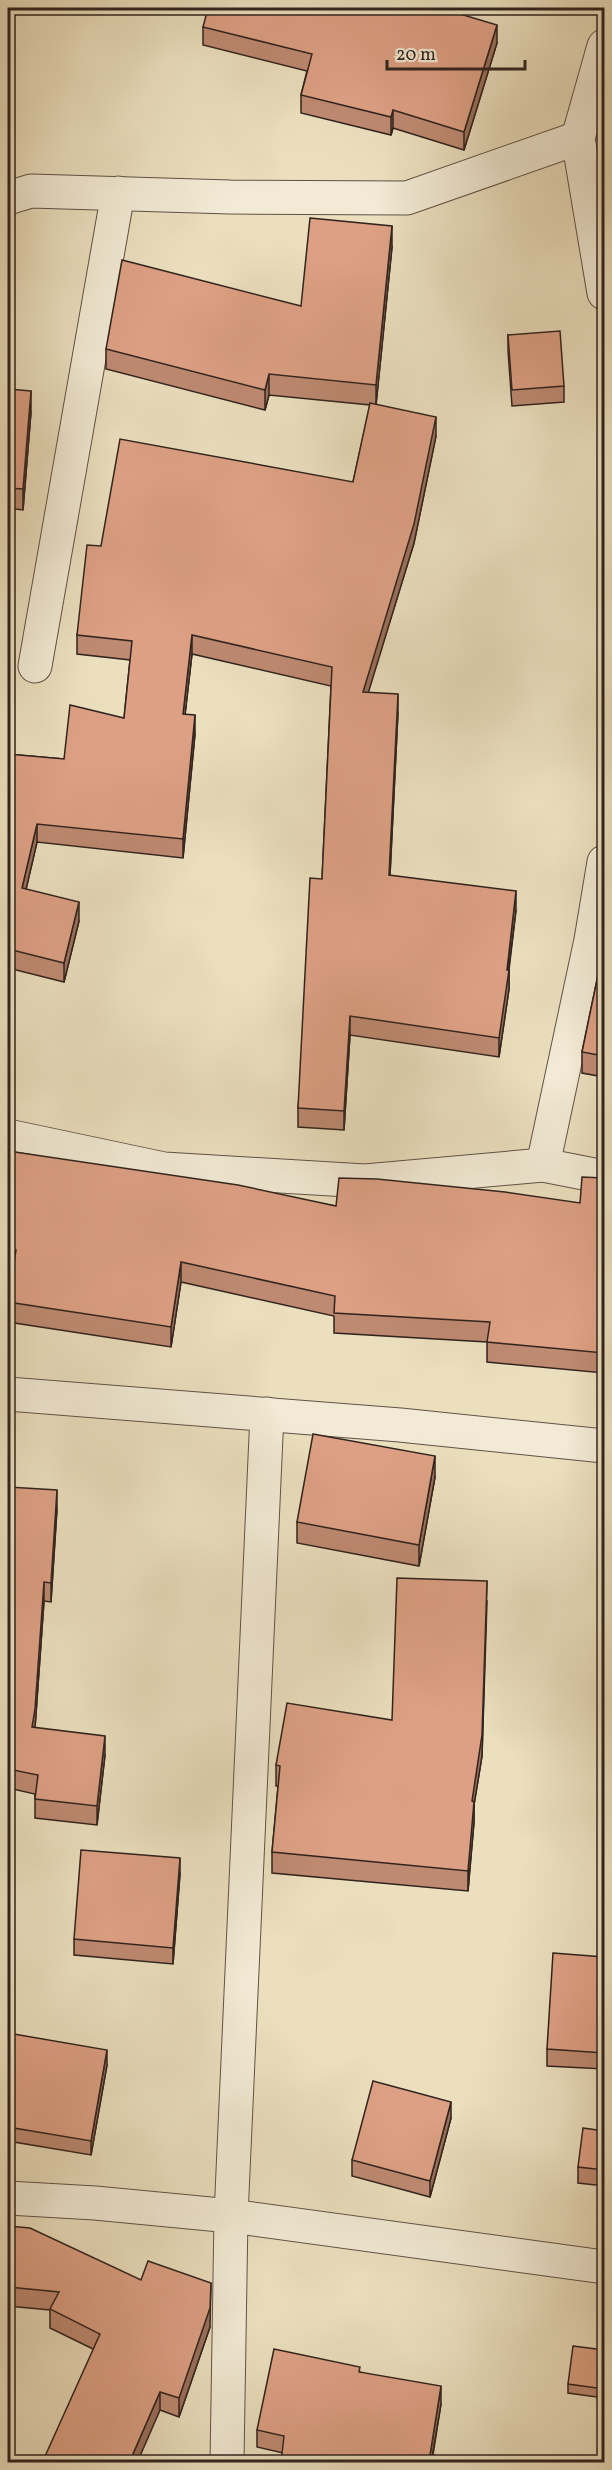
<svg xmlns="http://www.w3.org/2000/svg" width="612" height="2470" viewBox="0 0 612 2470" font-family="Vollkorn,serif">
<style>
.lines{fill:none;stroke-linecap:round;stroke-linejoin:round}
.minor-casing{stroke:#605246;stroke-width:35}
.minor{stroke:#f2ead5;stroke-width:33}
.wall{fill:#be8a72;stroke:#31231e;stroke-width:1.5}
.shaded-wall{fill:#9b705c;stroke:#31231e;stroke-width:1.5}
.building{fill:#dda084;stroke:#31231e;stroke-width:1.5}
</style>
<rect width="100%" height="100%" fill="#ebdfbe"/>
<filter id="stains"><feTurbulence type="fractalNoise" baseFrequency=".00333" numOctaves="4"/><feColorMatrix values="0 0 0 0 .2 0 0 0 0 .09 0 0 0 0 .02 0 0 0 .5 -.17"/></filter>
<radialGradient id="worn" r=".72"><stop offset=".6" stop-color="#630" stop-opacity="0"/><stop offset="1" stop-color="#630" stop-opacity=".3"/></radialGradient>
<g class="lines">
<defs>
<g id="minor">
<path d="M 604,46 L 578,138 L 604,293"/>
<path d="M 8,198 L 31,191 L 230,197 L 407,198 L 578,138"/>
<path d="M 35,666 L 118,193"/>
<path d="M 8,1136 L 164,1169 L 365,1181 L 543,1165 L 604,1177"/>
<path d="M 543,1165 L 591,940 L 604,862"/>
<path d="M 8,1394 L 400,1425 L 604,1446"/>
<path d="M 8,2198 L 95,2203 L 231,2216 L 604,2267"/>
<path d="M 227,2462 L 231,2216 L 267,1414"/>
</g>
</defs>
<!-- minor casing -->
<use href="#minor" class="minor-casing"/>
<!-- minor -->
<use href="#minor" class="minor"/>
</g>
<!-- wall -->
<g class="wall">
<path d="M 203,27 L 497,43 L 464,150 L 393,128 L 391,135 L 301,113 L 301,95 L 307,71 L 203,45 Z"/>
<path d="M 392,247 L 376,404 L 436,436 L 414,543 L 368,692 L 398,712 L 390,876 L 516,910 L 509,970 L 509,989 L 499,1057 L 350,1035 L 344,1130 L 298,1127 L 298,1108 L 322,879 L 331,686 L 192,654 L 185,714 L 195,734 L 183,858 L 37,842 L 26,889 L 79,921 L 64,982 L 8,968 L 8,754 L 64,759 L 124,718 L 130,660 L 77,654 L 77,635 L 101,546 L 353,482 L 370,405 L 269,395 L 265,410 L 106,369 L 106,349 L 301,306 Z"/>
<path d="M 508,335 L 564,386 L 564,402 L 512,406 L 508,351 Z"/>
<path d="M 8,389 L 31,412 L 23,510 L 8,508 Z"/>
<path d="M 604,946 L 604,1077 L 582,1073 L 582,1052 Z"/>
<path d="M 8,1151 L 336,1206 L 580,1203 L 604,1178 L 604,1373 L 487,1362 L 487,1342 L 334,1333 L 334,1316 L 181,1282 L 171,1347 L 8,1322 L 8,1302 L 13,1270 L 8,1269 Z"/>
<path d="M 435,1477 L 419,1566 L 297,1543 L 297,1522 Z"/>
<path d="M 8,1487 L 57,1509 L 51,1602 L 44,1601 L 35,1728 L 105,1755 L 97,1825 L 35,1818 L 35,1794 L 8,1788 Z"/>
<path d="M 487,1602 L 482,1756 L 474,1805 L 474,1822 L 468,1891 L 272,1873 L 272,1852 L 278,1786 L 276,1786 L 276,1765 L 392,1720 Z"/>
<path d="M 180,1874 L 173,1964 L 74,1955 L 74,1939 Z"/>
<path d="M 604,1957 L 604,2069 L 547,2066 L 547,2049 Z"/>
<path d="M 8,2033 L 107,2065 L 91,2155 L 8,2141 Z"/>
<path d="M 451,2118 L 430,2197 L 352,2176 L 352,2160 Z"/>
<path d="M 604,2131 L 604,2186 L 578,2183 L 578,2167 Z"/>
<path d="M 8,2226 L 210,2327 L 179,2417 L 160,2410 L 93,2349 L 50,2328 L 50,2310 L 8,2306 Z"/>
<path d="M 604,2350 L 604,2398 L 568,2393 L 568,2384 Z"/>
<path d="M 360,2372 L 441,2404 L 433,2455 L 283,2453 L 257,2447 L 257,2430 Z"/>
</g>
<!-- shaded-wall -->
<g class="shaded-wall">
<path d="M 497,25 L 497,43 L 464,150 L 464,132 Z"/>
<path d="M 393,110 L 393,128 L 391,135 L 391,117 Z"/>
<path d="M 392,226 L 392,247 L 376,406 L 376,385 Z"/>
<path d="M 269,374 L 269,395 L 265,410 L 265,390 Z"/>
<path d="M 31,391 L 31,412 L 23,510 L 23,489 Z"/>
<path d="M 436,417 L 436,436 L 414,543 L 363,710 L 363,692 Z"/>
<path d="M 192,635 L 192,654 L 183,733 L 183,714 Z"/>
<path d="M 398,694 L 398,712 L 389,894 L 389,875 Z"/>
<path d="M 195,715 L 195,734 L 183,858 L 183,839 Z"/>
<path d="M 37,824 L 37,842 L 22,907 L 22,888 Z"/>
<path d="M 516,891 L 516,910 L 508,974 L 509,970 L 509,989 L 499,1057 L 499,1038 Z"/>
<path d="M 79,902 L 79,921 L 64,982 L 64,963 Z"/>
<path d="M 350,1016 L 350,1035 L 344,1130 L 344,1111 Z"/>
<path d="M 181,1262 L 181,1282 L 171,1347 L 171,1327 Z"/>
<path d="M 435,1456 L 435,1477 L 419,1566 L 419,1545 Z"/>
<path d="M 57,1490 L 57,1509 L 51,1602 L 51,1583 Z"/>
<path d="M 487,1581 L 482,1756 L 474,1805 L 474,1822 L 468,1891 L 468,1871 L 472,1801 Z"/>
<path d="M 44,1582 L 44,1601 L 35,1728 L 32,1727 Z"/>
<path d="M 105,1736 L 105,1755 L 97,1825 L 97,1806 Z"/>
<path d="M 180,1858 L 180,1874 L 173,1964 L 173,1948 Z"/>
<path d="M 10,1953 L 10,1967 L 8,1981 L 8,1966 Z"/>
<path d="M 107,2050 L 107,2065 L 91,2155 L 91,2141 Z"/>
<path d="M 451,2102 L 451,2118 L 430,2197 L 430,2181 Z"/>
<path d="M 211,2283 L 210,2327 L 179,2417 L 179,2398 Z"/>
<path d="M 441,2386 L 441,2404 L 431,2463 L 430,2455 Z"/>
<path d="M 160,2392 L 160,2410 L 137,2463 L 129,2463 Z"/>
</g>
<!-- building -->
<g class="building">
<path d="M 208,8 L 440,8 L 497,25 L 464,132 L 393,110 L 391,117 L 301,95 L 312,54 L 203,27 Z"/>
<path d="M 310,218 L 392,226 L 376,385 L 269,374 L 265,390 L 106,349 L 122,260 L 301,306 Z"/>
<path d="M 560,331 L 564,386 L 512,390 L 508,335 Z"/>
<path d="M 8,389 L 31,391 L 23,489 L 8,488 Z"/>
<path d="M 370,403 L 436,417 L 414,524 L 363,692 L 398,694 L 389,875 L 516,891 L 507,970 L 509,970 L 499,1038 L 350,1016 L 344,1111 L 298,1108 L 310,878 L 322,879 L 332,667 L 192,635 L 183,714 L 195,715 L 183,839 L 37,824 L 22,888 L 79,902 L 64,963 L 8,949 L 8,754 L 64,759 L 70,705 L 124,718 L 132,641 L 77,635 L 87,545 L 101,546 L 120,439 L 353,482 Z"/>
<path d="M 604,946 L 604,1056 L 582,1052 Z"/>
<path d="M 8,1151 L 238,1185 L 336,1206 L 339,1178 L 377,1179 L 505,1192 L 580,1203 L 582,1177 L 604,1178 L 604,1353 L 487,1342 L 490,1322 L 334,1313 L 335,1296 L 181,1262 L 171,1327 L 8,1302 L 16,1250 L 8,1249 Z"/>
<path d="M 313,1434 L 435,1456 L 419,1545 L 297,1522 Z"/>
<path d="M 8,1487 L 57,1490 L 51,1583 L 44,1582 L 35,1709 L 32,1727 L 105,1736 L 97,1806 L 35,1799 L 38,1775 L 8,1769 Z"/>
<path d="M 397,1578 L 487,1581 L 482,1735 L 472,1801 L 474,1802 L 468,1871 L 272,1852 L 280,1766 L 276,1765 L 287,1703 L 392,1720 Z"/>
<path d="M 81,1850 L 180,1858 L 173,1948 L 74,1939 Z"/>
<path d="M 8,1952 L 10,1953 L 8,1966 Z"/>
<path d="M 553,1953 L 604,1957 L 604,2053 L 547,2049 Z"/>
<path d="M 8,2033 L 107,2050 L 91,2141 L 8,2127 Z"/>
<path d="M 373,2081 L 451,2102 L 430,2181 L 352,2160 Z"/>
<path d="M 583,2128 L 604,2131 L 604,2170 L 578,2167 Z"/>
<path d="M 8,2226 L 30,2228 L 141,2280 L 148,2261 L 211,2283 L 210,2308 L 179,2398 L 160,2392 L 129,2463 L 42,2463 L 100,2334 L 50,2309 L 59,2292 L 8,2287 Z"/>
<path d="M 573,2346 L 604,2350 L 604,2389 L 568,2384 Z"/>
<path d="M 274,2349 L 360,2367 L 359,2372 L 441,2386 L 430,2455 L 478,2459 L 478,2463 L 281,2463 L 284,2436 L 257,2430 Z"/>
</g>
<!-- margin -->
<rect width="612" height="2470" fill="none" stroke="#ebdfbe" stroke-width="30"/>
<rect x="9" y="9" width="594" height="2452" fill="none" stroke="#31231e" stroke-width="3"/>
<rect x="15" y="15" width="582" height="2440" fill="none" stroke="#31231e" stroke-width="1.5"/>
<!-- scale -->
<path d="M387 60v9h138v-9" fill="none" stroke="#31231e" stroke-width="3"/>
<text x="396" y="60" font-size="18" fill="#31231e" stroke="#f2ead5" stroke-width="4.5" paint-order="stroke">20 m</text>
<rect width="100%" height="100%" filter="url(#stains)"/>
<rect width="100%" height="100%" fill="url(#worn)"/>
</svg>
